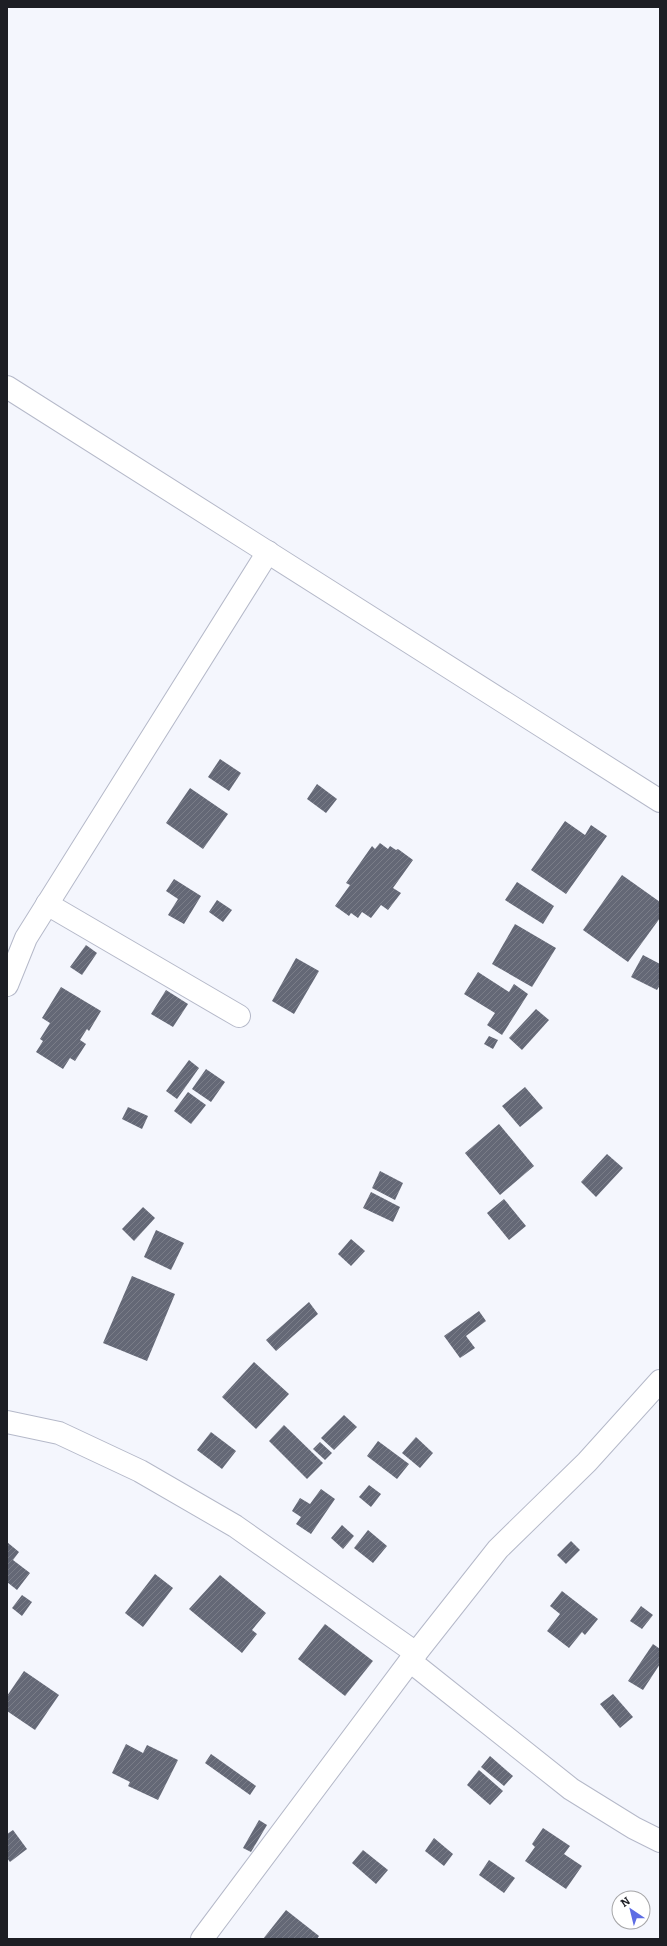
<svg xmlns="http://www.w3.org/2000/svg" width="667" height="1946" viewBox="0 0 667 1946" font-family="Bitter,serif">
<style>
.building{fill:url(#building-hatch)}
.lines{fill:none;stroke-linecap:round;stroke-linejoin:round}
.minor-casing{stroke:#b5b9c9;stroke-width:24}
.minor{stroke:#fff;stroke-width:22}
</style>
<defs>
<pattern id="building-hatch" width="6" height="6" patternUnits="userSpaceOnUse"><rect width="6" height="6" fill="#646876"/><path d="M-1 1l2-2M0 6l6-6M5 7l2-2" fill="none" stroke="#7a7d88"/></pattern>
</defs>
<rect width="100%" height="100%" fill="#f4f6fd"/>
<!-- building -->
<g class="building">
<path d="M 220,759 L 241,773 L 229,791 L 208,777 Z"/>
<path d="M 317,784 L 337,799 L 326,813 L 307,799 Z"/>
<path d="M 190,788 L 228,814 L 203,849 L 166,823 Z"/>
<path d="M 565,821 L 585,835 L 591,825 L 607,836 L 566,894 L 531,870 Z"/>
<path d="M 380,843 L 388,849 L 390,846 L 396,850 L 398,849 L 413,860 L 393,888 L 401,893 L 388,910 L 381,905 L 371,918 L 362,912 L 358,918 L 351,913 L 349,916 L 335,906 L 350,885 L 346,883 L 372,846 L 375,849 Z"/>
<path d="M 622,875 L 660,902 L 660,918 L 628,962 L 583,930 Z"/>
<path d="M 174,879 L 201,896 L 184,924 L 168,915 L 178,899 L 166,891 Z"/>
<path d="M 517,882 L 554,906 L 543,924 L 505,900 Z"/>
<path d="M 217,900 L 232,910 L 223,922 L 209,912 Z"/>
<path d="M 515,924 L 556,948 L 532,987 L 492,964 Z"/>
<path d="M 86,945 L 97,953 L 82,975 L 70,967 Z"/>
<path d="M 643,955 L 660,964 L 660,985 L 657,990 L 631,977 Z"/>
<path d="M 296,958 L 319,971 L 294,1014 L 272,1001 Z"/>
<path d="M 478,972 L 509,992 L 514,984 L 528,994 L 502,1035 L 487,1025 L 495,1013 L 464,994 Z"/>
<path d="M 61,987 L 101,1011 L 89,1031 L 87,1029 L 80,1040 L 86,1044 L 75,1061 L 70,1058 L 63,1069 L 36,1052 L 43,1041 L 40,1039 L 50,1023 L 42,1018 Z"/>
<path d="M 166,990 L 188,1004 L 173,1027 L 151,1014 Z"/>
<path d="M 536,1009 L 549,1020 L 522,1050 L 509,1038 Z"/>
<path d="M 489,1036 L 498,1040 L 493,1049 L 484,1044 Z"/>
<path d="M 189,1060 L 199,1068 L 177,1099 L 166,1091 Z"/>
<path d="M 206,1069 L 225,1082 L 211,1102 L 192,1089 Z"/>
<path d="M 525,1087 L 543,1108 L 520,1127 L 502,1106 Z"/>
<path d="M 188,1092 L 206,1105 L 191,1124 L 174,1111 Z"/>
<path d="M 128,1107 L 148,1116 L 142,1129 L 122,1119 Z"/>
<path d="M 499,1124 L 534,1166 L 500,1195 L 465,1153 Z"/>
<path d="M 607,1154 L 623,1168 L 596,1197 L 581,1182 Z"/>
<path d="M 380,1171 L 403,1183 L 395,1200 L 372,1188 Z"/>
<path d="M 371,1192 L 400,1207 L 393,1222 L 363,1208 Z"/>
<path d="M 504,1199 L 526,1226 L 509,1240 L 487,1213 Z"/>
<path d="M 143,1207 L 155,1218 L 134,1241 L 122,1229 Z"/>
<path d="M 156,1230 L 184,1243 L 171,1270 L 144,1257 Z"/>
<path d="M 351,1239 L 365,1251 L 351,1266 L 338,1254 Z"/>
<path d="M 132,1276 L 175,1294 L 147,1361 L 103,1343 Z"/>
<path d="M 309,1302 L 318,1314 L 276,1351 L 266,1340 Z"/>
<path d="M 479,1311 L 486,1321 L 466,1336 L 475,1348 L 460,1358 L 444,1336 Z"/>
<path d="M 254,1362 L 289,1394 L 256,1429 L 222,1397 Z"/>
<path d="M 344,1415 L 357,1427 L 334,1450 L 321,1438 Z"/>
<path d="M 284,1425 L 323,1463 L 307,1479 L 269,1441 Z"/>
<path d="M 211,1432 L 236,1451 L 222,1469 L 197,1450 Z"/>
<path d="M 416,1437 L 433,1453 L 420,1468 L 402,1453 Z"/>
<path d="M 378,1441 L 409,1464 L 397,1479 L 367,1456 Z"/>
<path d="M 320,1442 L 332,1453 L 325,1460 L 313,1449 Z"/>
<path d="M 369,1485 L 381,1494 L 371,1507 L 359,1497 Z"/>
<path d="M 321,1489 L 335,1499 L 311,1534 L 296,1524 L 301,1517 L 292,1511 L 300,1498 L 310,1504 Z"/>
<path d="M 342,1525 L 354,1536 L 343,1549 L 331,1538 Z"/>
<path d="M 368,1530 L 387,1546 L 373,1563 L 354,1548 Z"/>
<path d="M 571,1541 L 580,1550 L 566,1564 L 557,1555 Z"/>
<path d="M 7,1542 L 19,1552 L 13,1560 L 30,1573 L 17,1590 L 7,1582 Z"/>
<path d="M 155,1574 L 173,1588 L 143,1627 L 125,1613 Z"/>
<path d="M 220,1575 L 266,1613 L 252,1630 L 257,1634 L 242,1653 L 189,1609 Z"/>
<path d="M 562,1591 L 598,1619 L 585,1635 L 582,1632 L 569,1648 L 547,1631 L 560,1614 L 550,1606 Z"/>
<path d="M 22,1595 L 32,1602 L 22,1616 L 12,1608 Z"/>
<path d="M 641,1606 L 653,1615 L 642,1629 L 630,1621 Z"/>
<path d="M 325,1624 L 373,1661 L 345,1696 L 298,1659 Z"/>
<path d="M 653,1644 L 660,1649 L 660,1664 L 643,1690 L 628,1681 Z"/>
<path d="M 24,1671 L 59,1695 L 35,1730 L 7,1711 L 7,1696 Z"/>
<path d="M 613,1694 L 633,1717 L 620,1728 L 600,1704 Z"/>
<path d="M 126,1744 L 143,1753 L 147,1745 L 178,1760 L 158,1800 L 128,1786 L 130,1782 L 112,1773 Z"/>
<path d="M 211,1754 L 256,1786 L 250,1795 L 205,1763 Z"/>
<path d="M 490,1756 L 513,1776 L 504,1786 L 481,1767 Z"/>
<path d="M 479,1770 L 503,1791 L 490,1805 L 467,1785 Z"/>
<path d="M 259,1820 L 267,1825 L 251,1852 L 243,1848 Z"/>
<path d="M 543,1828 L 570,1846 L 564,1854 L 582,1866 L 566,1889 L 525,1861 L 535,1847 L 532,1844 Z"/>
<path d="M 13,1830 L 27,1849 L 10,1862 L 7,1858 L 7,1834 Z"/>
<path d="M 434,1838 L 453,1854 L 444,1866 L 425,1851 Z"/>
<path d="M 363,1850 L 388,1870 L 376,1884 L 352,1863 Z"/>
<path d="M 489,1860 L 515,1878 L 504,1893 L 479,1875 Z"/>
<path d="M 286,1910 L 319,1936 L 317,1939 L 263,1939 Z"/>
</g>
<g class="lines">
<defs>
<g id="minor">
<path d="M 7,387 L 660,801"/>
<path d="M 47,904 L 239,1016"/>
<path d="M 7,985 L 26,938 L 268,552"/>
<path d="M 7,1422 L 59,1433 L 140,1471 L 235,1526 L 416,1653"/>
<path d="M 410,1661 L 571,1789 L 634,1828 L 660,1841"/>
<path d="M 202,1939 L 416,1653 L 498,1549 L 587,1462 L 660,1381"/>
</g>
</defs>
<!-- minor casing -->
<use href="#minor" class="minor-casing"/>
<!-- minor -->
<use href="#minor" class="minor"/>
</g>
<!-- border -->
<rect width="667" height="1946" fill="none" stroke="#1d1e24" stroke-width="16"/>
<!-- north arrow -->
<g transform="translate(631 1910) rotate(325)"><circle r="19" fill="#ffffff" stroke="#a5a5a7"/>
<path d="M0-3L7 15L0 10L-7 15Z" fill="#5e6de4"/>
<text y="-6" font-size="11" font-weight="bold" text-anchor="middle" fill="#1d1e24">N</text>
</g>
</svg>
